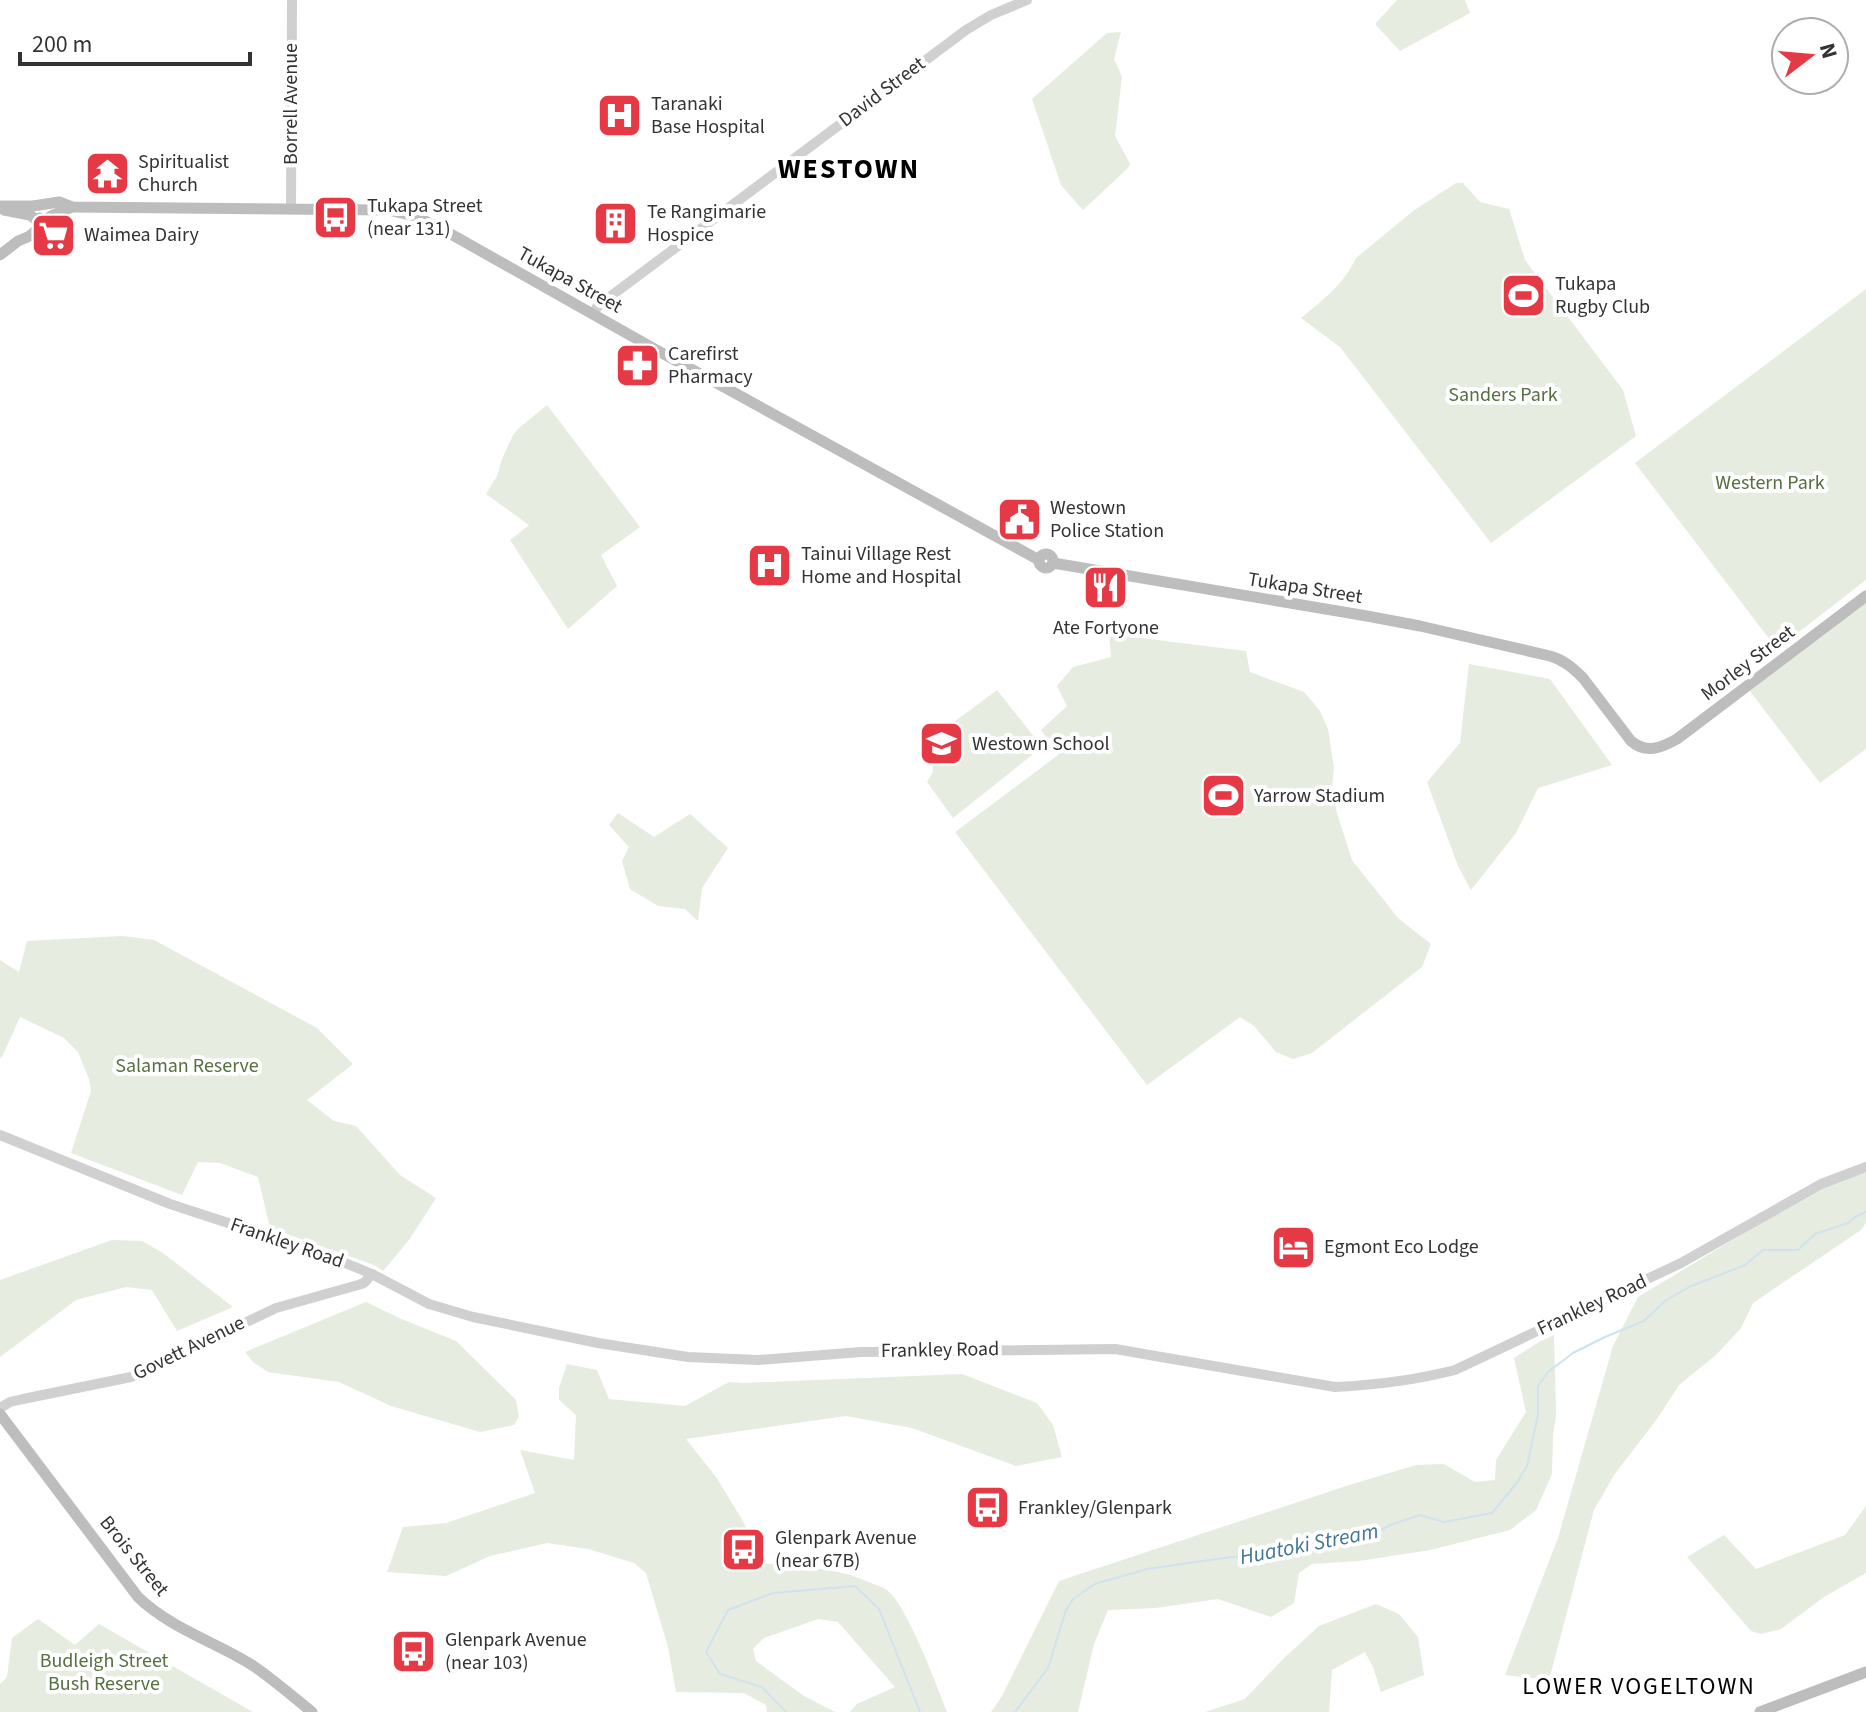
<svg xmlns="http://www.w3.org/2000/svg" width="1866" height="1712" viewBox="0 0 1866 1712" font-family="'Source Sans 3',sans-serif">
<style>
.green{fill:#e6ecdf}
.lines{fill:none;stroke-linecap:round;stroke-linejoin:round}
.stream{stroke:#cfe2ee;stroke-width:2}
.tertiary{stroke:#d0d0d0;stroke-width:10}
.secondary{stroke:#bdbdbd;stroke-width:11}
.labels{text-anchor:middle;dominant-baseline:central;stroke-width:8;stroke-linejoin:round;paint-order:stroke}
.street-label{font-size:20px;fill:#333;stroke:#fff}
.poi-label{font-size:20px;fill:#333;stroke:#fff;text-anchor:start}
.park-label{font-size:20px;fill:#56703f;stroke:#fff}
.water-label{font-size:22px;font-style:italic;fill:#3f7597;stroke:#fff}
.quarter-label{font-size:24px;letter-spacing:2px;fill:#000;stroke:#fff}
.district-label{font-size:28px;font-weight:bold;letter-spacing:2px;fill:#000;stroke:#fff}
</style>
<rect width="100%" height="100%" fill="#fff"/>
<!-- green -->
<g class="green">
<path d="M 1397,0 L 1465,0 L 1470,13 L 1400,51 L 1375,24 Z"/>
<path d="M 1121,32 L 1114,59 L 1122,77 L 1115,136 L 1130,164 L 1128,168 L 1083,210 L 1061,185 L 1032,99 L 1107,33 Z"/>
<path d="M 1456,183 L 1463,183 L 1480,202 L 1509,209 L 1525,260 L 1623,390 L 1636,436 L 1491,543 L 1340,347 L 1301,318 C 1323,300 1344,284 1356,258 L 1413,211 Z"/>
<path d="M 1866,289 L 1866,580 L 1777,649 L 1635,463 Z"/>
<path d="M 547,405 L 640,527 L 601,555 L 617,586 L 568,629 L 510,540 L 529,525 L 486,494 L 497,476 L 502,459 L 513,435 L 519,428 Z"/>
<path d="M 1866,599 L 1866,749 L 1820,783 L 1750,691 Z"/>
<path d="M 1109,634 L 1246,651 L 1250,672 L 1304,692 L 1320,711 L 1328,729 L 1334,768 L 1332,789 L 1337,813 L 1352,860 L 1398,918 L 1431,944 L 1422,967 L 1312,1053 L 1293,1059 L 1276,1052 L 1254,1026 L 1240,1017 L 1147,1085 L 955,832 L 1058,755 L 1041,730 L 1067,706 L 1057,686 L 1073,667 L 1111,657 Z"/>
<path d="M 1469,664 L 1550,679 L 1612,765 L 1538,788 L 1516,833 L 1471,890 L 1458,866 L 1427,782 L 1460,743 Z"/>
<path d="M 997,690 L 1042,747 L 953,818 L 927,782 L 933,772 L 934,737 Z"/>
<path d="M 618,813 L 654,837 L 690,814 L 728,848 L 702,888 L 698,921 L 685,909 L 658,906 L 630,889 L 622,861 L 629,847 L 609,825 Z"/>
<path d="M 123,936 L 154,940 L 317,1028 L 353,1064 L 307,1100 L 334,1121 L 356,1126 L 400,1175 L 436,1198 L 409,1240 L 383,1271 L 374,1265 L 270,1228 L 258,1177 L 220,1163 L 198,1162 L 182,1195 L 71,1153 L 91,1091 L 89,1079 L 78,1052 L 64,1038 L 20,1017 L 2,1057 L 0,1058 L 0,960 L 19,972 L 27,941 Z"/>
<path d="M 1866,1171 L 1866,1223 L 1861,1230 L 1753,1303 L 1741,1328 L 1716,1355 L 1679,1385 L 1657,1419 L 1614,1475 L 1594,1510 L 1549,1680 L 1505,1675 L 1558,1538 L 1613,1346 L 1638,1297 L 1839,1176 Z"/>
<path d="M 112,1240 L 142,1241 L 163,1253 L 233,1307 L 177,1331 L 152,1290 L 126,1287 L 76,1300 L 0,1357 L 0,1280 Z"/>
<path d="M 366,1302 L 399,1318 L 456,1341 L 516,1400 L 519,1416 L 514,1425 L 480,1432 L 391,1406 L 339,1382 L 268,1372 L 253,1362 L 245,1352 Z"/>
<path d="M 1554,1335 L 1556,1415 L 1553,1435 L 1552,1474 L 1536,1510 L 1510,1530 L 1430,1550 L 1359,1561 L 1312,1564 L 1299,1573 L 1294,1603 L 1271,1617 L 1218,1599 L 1156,1608 L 1108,1610 L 1094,1644 L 1078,1712 L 991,1712 L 1002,1696 L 1059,1581 L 1349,1485 L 1416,1465 L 1444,1464 L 1475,1482 L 1495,1480 L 1496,1460 L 1526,1412 L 1514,1358 L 1539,1342 Z"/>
<path d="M 567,1364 L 597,1370 L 609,1399 L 685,1406 L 729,1382 L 742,1383 L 962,1374 L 1037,1403 L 1053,1425 L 1062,1457 L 1016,1466 L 912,1428 L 846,1416 L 686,1439 L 716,1477 L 743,1521 L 763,1563 C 799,1567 837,1567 871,1583 C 876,1585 883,1587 888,1591 C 907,1606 937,1686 947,1712 L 850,1712 L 857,1704 L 895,1687 L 838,1622 L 818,1619 L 764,1638 L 753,1649 L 756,1661 L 804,1696 L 835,1712 L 767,1712 L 766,1705 L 744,1693 L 676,1692 L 668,1647 L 646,1573 L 634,1563 L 588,1549 L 547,1543 L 490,1556 L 446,1576 L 387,1572 L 403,1527 L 446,1523 L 535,1493 L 520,1450 L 574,1460 L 576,1415 L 559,1400 L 559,1388 Z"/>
<path d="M 1866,1506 L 1866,1573 L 1824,1597 L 1781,1629 L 1761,1634 L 1751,1631 L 1687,1557 L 1724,1535 L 1756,1569 L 1845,1535 Z"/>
<path d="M 1376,1604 L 1399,1614 L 1418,1637 L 1424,1675 L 1381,1692 L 1373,1667 L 1365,1652 L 1332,1670 L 1329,1712 L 1205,1712 L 1245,1699 L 1283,1659 L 1319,1626 Z"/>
<path d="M 38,1619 L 75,1645 L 99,1624 L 253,1712 L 0,1712 L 0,1684 L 7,1677 L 12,1638 Z"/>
</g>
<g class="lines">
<!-- stream -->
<g class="stream">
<path d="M 786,1712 L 762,1687 L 720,1674 L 706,1652 L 728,1610 L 773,1593 L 855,1586 L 879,1609 L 920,1712"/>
<path d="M 1015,1712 L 1048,1668 L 1066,1610 L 1073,1599 L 1095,1584 L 1147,1569 L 1231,1557 L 1274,1555 L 1307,1545 L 1328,1540 L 1368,1537 L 1390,1525 L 1420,1515 L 1444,1522 L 1492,1513 L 1516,1484 L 1527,1466 L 1538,1415 L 1538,1386 L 1548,1372 L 1573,1353 L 1605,1337 L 1644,1321 L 1665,1301 L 1689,1287 L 1745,1265 L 1763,1250 L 1798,1250 L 1815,1234 L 1848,1223 L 1855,1217 L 1866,1212"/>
</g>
<!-- tertiary -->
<g class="tertiary">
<path d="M 291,208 L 292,0"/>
<path d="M 594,314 L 597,307 L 611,296 L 966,30 L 991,15 L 1027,0"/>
<path d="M 0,1135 L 170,1204 L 326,1255 L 372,1274 L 429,1304 L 473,1317 L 598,1343 L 688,1357 L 758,1360 L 861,1352 L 1115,1349 L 1335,1387 C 1376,1385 1416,1380 1455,1370 L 1681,1263 L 1821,1184 L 1866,1167"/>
<path d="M 0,1408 L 10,1402 L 23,1399 L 131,1377 L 276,1308 L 358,1285 L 364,1283 L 372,1274"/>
</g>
<!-- secondary -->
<g class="secondary">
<path d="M 0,206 L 33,206 L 59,202 L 72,207 L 388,210 L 415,216 L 449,233 L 651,347 L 1039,560"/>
<path d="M 4,210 L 30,215 L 35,219 L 40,218"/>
<path d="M 0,255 L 18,241 L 30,236 L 51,216 L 72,207"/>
<circle cx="1046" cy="561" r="7"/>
<path d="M 1053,563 L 1367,616 L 1420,626 L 1550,656 C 1564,660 1573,668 1583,678 L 1631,741 C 1646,754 1661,748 1677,739 L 1866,596"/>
<path d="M 0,1414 L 138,1597 C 170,1628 215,1642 252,1665 C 273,1679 292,1696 312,1712"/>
<path d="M 1760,1712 L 1866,1672"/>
</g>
</g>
<!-- icons -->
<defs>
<symbol id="hospital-square" viewBox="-11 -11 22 22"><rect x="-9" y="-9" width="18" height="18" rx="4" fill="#e63946" stroke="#fff"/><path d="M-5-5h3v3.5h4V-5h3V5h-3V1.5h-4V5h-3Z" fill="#fff"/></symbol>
<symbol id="temple-square" viewBox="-11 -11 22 22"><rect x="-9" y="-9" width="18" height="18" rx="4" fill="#e63946" stroke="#fff"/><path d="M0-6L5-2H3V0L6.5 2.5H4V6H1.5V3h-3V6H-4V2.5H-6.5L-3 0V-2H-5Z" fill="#fff"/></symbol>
<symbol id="bus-square" viewBox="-11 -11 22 22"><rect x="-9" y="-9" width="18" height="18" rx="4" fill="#e63946" stroke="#fff"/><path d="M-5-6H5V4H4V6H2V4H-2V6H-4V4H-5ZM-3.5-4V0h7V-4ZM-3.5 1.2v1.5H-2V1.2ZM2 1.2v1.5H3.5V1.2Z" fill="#fff"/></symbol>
<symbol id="building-square" viewBox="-11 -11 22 22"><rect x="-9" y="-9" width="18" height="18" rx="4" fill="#e63946" stroke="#fff"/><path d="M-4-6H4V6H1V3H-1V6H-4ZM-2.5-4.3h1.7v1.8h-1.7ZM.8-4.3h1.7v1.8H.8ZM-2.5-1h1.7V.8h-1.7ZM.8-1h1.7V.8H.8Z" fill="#fff"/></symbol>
<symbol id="supermarket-square" viewBox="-11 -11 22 22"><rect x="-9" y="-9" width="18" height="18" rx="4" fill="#e63946" stroke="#fff"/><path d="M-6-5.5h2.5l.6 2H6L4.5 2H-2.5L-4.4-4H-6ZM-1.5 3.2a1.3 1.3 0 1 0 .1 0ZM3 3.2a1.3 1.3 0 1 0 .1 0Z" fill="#fff"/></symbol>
<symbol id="stadium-square" viewBox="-11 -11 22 22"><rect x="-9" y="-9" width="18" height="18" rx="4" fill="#e63946" stroke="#fff"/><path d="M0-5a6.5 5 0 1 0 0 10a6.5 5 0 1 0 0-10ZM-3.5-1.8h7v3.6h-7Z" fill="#fff"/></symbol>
<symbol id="pharmacy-square" viewBox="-11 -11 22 22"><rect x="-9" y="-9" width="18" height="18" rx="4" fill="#e63946" stroke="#fff"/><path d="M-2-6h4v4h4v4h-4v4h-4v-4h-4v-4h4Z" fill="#fff"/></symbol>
<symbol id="civic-square" viewBox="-11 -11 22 22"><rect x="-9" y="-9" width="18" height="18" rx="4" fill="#e63946" stroke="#fff"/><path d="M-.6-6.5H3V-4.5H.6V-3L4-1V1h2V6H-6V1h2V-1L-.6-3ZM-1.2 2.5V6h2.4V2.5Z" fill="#fff"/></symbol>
<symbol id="restaurant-square" viewBox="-11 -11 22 22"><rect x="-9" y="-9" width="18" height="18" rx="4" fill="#e63946" stroke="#fff"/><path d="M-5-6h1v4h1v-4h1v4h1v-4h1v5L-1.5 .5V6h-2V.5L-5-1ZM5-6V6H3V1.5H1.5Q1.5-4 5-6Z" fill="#fff"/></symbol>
<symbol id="school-square" viewBox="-11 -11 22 22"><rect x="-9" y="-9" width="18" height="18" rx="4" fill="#e63946" stroke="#fff"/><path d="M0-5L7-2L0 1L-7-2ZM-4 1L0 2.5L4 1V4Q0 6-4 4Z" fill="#fff"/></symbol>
<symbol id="hotel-square" viewBox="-11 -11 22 22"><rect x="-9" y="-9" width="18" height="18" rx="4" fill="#e63946" stroke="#fff"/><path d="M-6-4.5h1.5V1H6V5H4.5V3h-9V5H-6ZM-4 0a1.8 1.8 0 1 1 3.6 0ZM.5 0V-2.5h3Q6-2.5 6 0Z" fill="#fff"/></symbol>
</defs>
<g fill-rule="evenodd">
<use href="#hospital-square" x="594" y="90" width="51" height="51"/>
<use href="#temple-square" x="82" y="148" width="51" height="51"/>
<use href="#bus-square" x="310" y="192" width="51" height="51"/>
<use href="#building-square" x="590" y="198" width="51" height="51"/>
<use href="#supermarket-square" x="28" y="210" width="51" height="51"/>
<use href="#stadium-square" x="1498" y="270" width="51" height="51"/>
<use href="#pharmacy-square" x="612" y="340" width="51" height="51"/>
<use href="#civic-square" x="994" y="494" width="51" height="51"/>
<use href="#hospital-square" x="744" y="540" width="51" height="51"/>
<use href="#restaurant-square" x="1080" y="562" width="51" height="51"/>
<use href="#school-square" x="916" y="718" width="51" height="51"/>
<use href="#stadium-square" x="1198" y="770" width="51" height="51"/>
<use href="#hotel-square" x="1268" y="1222" width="51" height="51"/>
<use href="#bus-square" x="962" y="1482" width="51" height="51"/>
<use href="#bus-square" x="718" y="1524" width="51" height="51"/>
<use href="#bus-square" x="388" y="1626" width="51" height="51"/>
</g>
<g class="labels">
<!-- street labels -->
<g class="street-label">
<text transform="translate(882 92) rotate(-37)">David Street</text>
<text transform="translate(291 104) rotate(-90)">Borrell Avenue</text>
<text transform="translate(570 280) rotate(29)">Tukapa Street</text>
<text transform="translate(1305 588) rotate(9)">Tukapa Street</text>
<text transform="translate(1748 663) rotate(-37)">Morley Street</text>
<text transform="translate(287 1243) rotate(19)">Frankley Road</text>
<text transform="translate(1592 1305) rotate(-25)">Frankley Road</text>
<text transform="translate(189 1348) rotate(-26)">Govett Avenue</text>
<text transform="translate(940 1350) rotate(-1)">Frankley Road</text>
<text transform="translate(134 1556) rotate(51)">Brois Street</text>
</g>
<!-- poi labels -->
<g class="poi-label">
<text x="651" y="104">Taranaki<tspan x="651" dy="23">Base Hospital</tspan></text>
<text x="138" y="162">Spiritualist<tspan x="138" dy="23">Church</tspan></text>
<text x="367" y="206">Tukapa Street<tspan x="367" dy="23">(near 131)</tspan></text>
<text x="647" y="212">Te Rangimarie<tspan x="647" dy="23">Hospice</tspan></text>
<text x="84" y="235">Waimea Dairy</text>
<text x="1555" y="284">Tukapa<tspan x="1555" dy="23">Rugby Club</tspan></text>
<text x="668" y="354">Carefirst<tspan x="668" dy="23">Pharmacy</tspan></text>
<text x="1050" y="508">Westown<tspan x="1050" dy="23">Police Station</tspan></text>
<text x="801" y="554">Tainui Village Rest<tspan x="801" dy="23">Home and Hospital</tspan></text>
<text x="1106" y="628" text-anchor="middle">Ate Fortyone</text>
<text x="972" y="744">Westown School</text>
<text x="1254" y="796">Yarrow Stadium</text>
<text x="1324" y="1247">Egmont Eco Lodge</text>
<text x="1018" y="1508">Frankley/Glenpark</text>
<text x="775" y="1538">Glenpark Avenue<tspan x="775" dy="23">(near 67B)</tspan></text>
<text x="445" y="1640">Glenpark Avenue<tspan x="445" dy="23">(near 103)</tspan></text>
</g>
<!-- park labels -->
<g class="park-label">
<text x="1503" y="395">Sanders Park</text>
<text x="1770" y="483">Western Park</text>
<text x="187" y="1066">Salaman Reserve</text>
<text x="104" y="1661">Budleigh Street<tspan x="104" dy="23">Bush Reserve</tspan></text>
</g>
<!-- water labels -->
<g class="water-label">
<text transform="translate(1309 1544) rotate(-11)">Huatoki Stream</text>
</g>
<!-- quarter labels -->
<g class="quarter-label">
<text x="1639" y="1686">LOWER VOGELTOWN</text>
</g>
<!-- district labels -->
<g class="district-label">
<text x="849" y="169">WESTOWN</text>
</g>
</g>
<!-- north arrow -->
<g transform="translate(1810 56) rotate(74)"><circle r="38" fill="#ffffff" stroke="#adadad" stroke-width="2"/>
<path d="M0-6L14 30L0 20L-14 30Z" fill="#e63946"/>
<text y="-12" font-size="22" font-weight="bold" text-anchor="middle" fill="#333333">N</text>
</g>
<!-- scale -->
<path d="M20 52v12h230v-12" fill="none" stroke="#333333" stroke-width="4"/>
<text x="32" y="52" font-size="24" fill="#333333" stroke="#ffffff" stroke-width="6" paint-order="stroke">200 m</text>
</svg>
